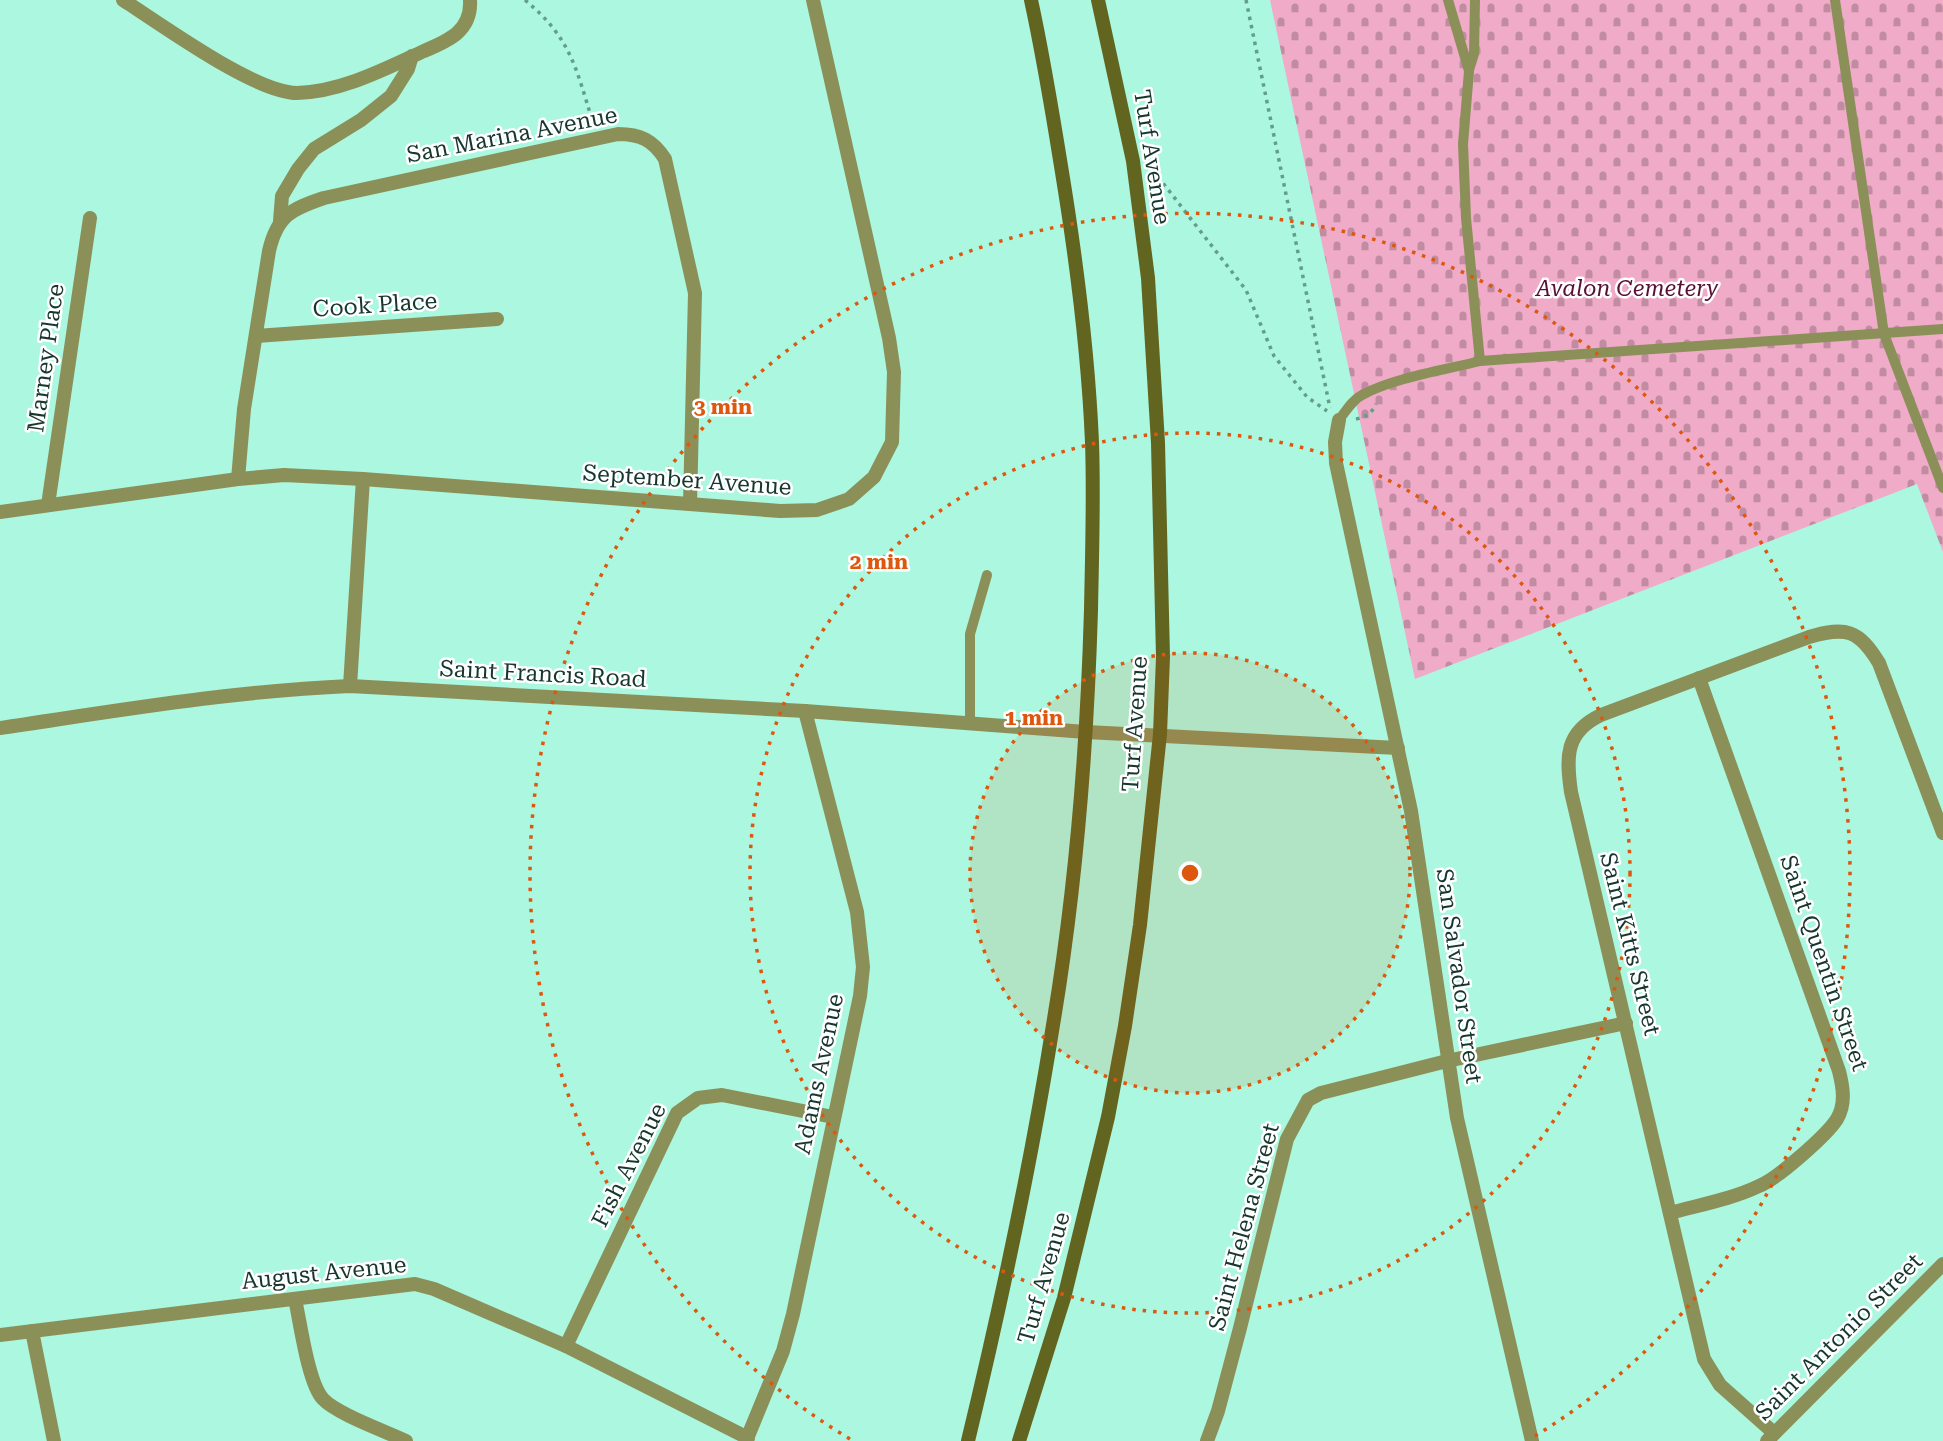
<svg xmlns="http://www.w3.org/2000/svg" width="1943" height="1441" viewBox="0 0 1943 1441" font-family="'Roboto Serif',serif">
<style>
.cemetery{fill:url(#cemetery-stones)}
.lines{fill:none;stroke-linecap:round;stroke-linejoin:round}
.path{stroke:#659c8b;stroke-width:3.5;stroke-dasharray:3.5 5;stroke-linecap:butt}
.service{stroke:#8b9059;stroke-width:10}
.minor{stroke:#8b9059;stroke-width:14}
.secondary{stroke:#616520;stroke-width:14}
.ring{fill:none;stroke:#de570e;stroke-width:3.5;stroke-dasharray:3.5 7}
.labels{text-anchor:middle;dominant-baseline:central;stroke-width:5;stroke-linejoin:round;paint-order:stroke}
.street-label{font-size:23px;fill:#17362d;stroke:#fff}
.park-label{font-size:23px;font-style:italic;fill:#581037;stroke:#fff}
.centre{fill:#de570e;stroke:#fff;stroke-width:3.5}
.ring-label{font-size:21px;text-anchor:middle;font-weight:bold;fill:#de570e;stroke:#fff;stroke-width:5;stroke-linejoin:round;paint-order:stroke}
</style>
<defs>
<pattern id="cemetery-stones" width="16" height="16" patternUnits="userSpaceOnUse" patternTransform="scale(1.75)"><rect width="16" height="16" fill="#efabc7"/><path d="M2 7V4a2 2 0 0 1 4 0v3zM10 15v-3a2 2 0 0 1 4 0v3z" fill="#c18ca2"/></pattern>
</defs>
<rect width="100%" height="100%" fill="#abf7df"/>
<!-- cemetery -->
<path class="cemetery" d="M 1270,0 L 1943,0 L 1943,552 L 1917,484 L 1415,679 Z"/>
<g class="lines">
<!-- path -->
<g class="path">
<path d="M 525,0 C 571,38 576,68 593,123"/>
<path d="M 1246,0 L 1330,408"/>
<path d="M 1150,173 L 1163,183 L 1246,290 L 1274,356 L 1307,397 L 1327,411"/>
<path d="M 1356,419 C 1366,417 1372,413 1376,404"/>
</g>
<!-- service -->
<g class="service">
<path d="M 1448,0 L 1469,71 L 1463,144 L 1466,218 L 1480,361"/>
<path d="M 1835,0 L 1884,334 L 1943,488"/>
<path d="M 1469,70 L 1474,54 L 1475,0"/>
<path d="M 1339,420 C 1346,411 1352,400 1362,395 C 1393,378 1445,370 1480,361 L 1943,329"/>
<path d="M 970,723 L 970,634 L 987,575"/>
</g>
<!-- minor -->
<g class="minor">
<path d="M 123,0 C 161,24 255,93 297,93 C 341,92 385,69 424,51 C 448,41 472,31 470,0"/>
<path d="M 280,221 L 282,196 L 298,169 L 314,149 L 361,120 L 391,96 L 408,69 L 412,56"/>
<path d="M 256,336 L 497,319"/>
<path d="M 1339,420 L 1335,442 L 1336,463 L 1411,811 L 1457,1118 L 1532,1441"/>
<path d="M 238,479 L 244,409 L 269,251 C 277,216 291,209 324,198 L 618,134 C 640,134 653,140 665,159 L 695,293 L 690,504"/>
<path d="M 48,505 L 90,218"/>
<path d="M 0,512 L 238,479 L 284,475 L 363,479 L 780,511 L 817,510 L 849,499 L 874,477 L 892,442 L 894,372 L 889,338 L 813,0"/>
<path d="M 350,686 L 363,479"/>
<path d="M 0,728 C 116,711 232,691 350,686 L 805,711 L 1086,732 L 1398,748"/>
<path d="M 1670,1213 C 1699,1205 1732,1199 1759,1186 C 1777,1179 1827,1135 1837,1119 C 1846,1104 1843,1087 1839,1071 L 1699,678"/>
<path d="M 295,1299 C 300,1321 308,1383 323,1399 C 337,1414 385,1431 406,1441"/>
<path d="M 32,1331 L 54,1441"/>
<path d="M 0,1335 L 415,1284 L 434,1289 L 566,1346 L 748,1438"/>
<path d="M 566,1346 L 677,1113 L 698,1098 L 722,1095 L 833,1117"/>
<path d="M 1774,1433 L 1720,1385 L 1704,1359 L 1571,792 C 1566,757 1565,732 1601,715 L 1809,637 C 1846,626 1859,630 1879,663 L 1943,833"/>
<path d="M 746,1441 L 783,1351 L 793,1314 L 860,996 L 863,967 L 857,912 L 805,711"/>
<path d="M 1207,1441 L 1218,1411 L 1240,1328 L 1287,1139 L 1308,1100 L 1321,1093 L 1447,1061 L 1626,1023"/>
<path d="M 1767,1441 L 1943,1264"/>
</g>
<!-- secondary -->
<g class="secondary">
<path d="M 968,1441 C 1001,1304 1031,1164 1053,1025 C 1076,888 1087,749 1091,610 C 1092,554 1094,498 1092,442 C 1088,349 1076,257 1061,166 C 1052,110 1043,55 1031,0"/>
<path d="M 1019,1441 L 1064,1298 L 1108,1117 L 1125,1026 L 1140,925 L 1160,734 L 1163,657 L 1158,443 L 1148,278 L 1133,161 L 1098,0"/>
</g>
</g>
<!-- distance rings -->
<circle cx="1190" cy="873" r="220" fill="#de570e" fill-opacity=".12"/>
<g class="ring">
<circle cx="1190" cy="873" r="220"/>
<circle cx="1190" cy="873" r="440"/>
<path d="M850 1439A660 660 0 1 1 1530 1439"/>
</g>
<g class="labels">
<!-- street labels -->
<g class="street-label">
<text transform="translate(512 135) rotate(-11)">San Marina Avenue</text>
<text transform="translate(1152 157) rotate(81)">Turf Avenue</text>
<text transform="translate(375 305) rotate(-4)">Cook Place</text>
<text transform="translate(46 358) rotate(-82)">Marney Place</text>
<text transform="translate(687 480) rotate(4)">September Avenue</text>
<text transform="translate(543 674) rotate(3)">Saint Francis Road</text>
<text transform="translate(1135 724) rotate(-86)">Turf Avenue</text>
<text transform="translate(1630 944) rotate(76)">Saint Kitts Street</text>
<text transform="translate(1824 963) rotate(71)">Saint Quentin Street</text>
<text transform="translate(1459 976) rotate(82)">San Salvador Street</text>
<text transform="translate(819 1074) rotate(-78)">Adams Avenue</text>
<text transform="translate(629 1165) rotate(-63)">Fish Avenue</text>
<text transform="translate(1244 1227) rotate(-75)">Saint Helena Street</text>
<text transform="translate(324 1273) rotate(-6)">August Avenue</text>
<text transform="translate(1044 1278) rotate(-74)">Turf Avenue</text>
<text transform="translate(1839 1337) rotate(-45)">Saint Antonio Street</text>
</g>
<!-- park labels -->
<g class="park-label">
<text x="1627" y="288">Avalon Cemetery</text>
</g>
</g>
<circle cx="1190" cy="873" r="10" class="centre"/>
<g class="ring-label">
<text x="723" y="414">3 min</text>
<text x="879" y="569">2 min</text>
<text x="1034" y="725">1 min</text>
</g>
</svg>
